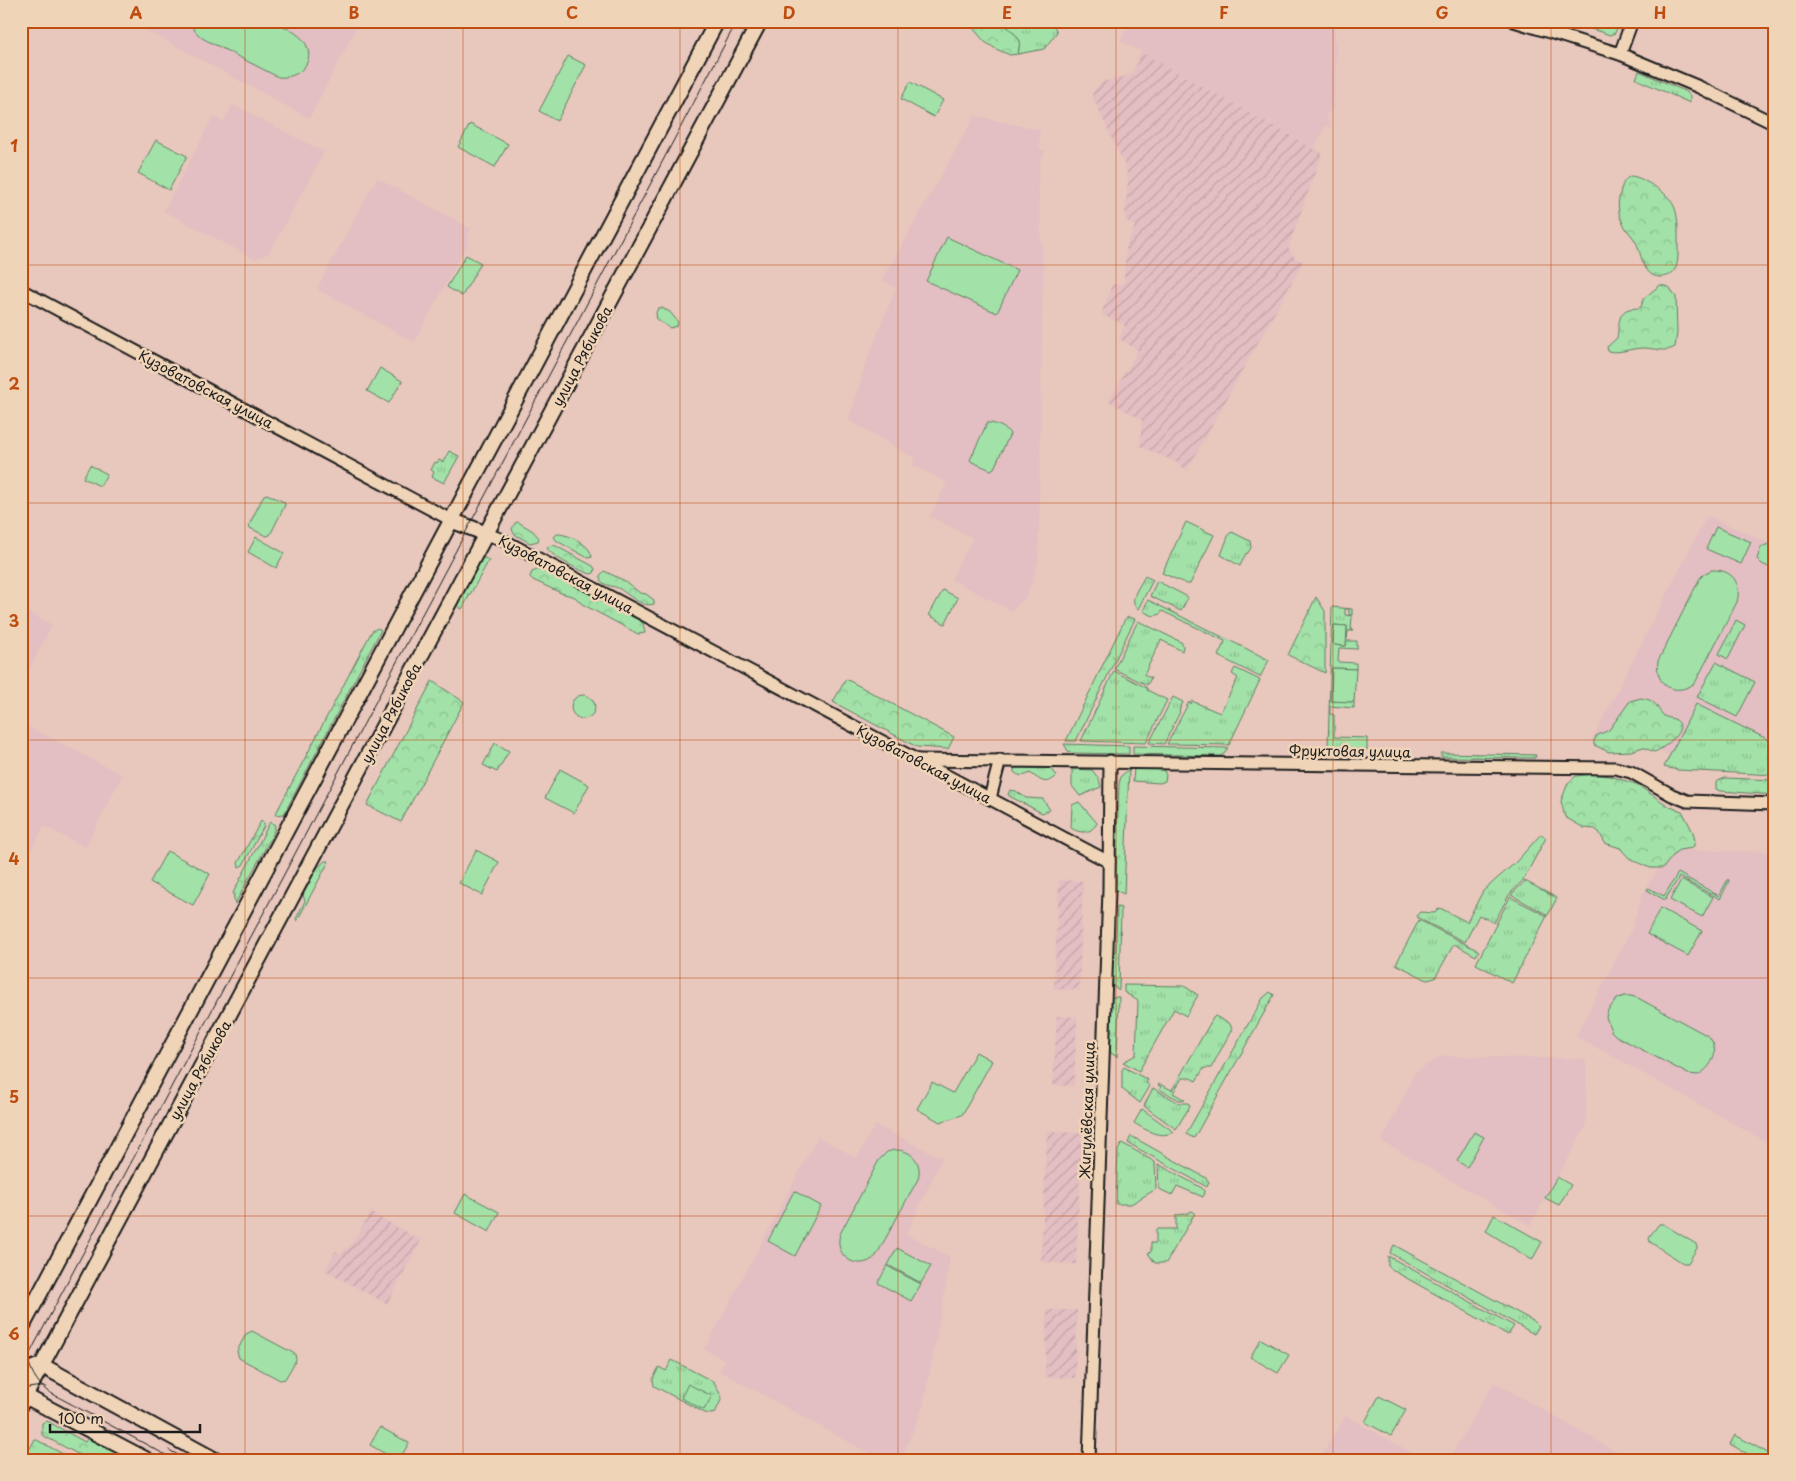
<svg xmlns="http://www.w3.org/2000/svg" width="1796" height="1481" viewBox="0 0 1796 1481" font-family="'Playpen Sans',sans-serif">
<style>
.built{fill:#e3bec2}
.industrial{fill:url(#industrial-furrows)}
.grass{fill:url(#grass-tufts);stroke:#5f7e62}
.forest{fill:url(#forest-crowns);stroke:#5f7e62}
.park{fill:#a2e1a8;stroke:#5f7e62}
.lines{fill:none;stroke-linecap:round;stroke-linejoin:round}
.minor-casing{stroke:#1c1c1c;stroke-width:15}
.major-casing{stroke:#1c1c1c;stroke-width:18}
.minor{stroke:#f0d4b7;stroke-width:11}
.major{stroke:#f0d4b7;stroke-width:14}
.tram{stroke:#1c1c1c;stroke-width:1}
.grid{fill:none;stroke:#bf4d0f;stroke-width:1;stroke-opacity:0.55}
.labels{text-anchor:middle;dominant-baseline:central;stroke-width:5;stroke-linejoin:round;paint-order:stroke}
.street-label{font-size:14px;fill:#1c1c1c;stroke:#f0d4b7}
.neatline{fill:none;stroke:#bf4d0f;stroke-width:2}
.grid-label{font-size:16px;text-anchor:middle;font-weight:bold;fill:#bf4d0f}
</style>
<defs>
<pattern id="industrial-furrows" width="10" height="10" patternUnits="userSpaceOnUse" patternTransform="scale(1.25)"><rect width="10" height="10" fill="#e3bec2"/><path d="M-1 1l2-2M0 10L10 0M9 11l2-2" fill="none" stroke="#c2a3a6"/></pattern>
<pattern id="grass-tufts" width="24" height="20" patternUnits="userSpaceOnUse" patternTransform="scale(1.25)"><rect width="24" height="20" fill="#a2e1a8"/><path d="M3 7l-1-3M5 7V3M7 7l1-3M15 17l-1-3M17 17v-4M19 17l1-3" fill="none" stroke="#8bc090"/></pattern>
<pattern id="forest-crowns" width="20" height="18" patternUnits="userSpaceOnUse" patternTransform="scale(1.25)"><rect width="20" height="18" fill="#a2e1a8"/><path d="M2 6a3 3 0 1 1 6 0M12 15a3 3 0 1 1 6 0" fill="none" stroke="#8bc090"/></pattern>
</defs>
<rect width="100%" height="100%" fill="#e8c7bd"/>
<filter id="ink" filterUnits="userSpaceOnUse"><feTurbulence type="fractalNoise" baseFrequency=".02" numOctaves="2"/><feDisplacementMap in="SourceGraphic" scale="10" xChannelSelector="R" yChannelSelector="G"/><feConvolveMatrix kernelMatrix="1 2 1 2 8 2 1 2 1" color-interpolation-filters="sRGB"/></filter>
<g filter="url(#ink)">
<!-- built -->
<g class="built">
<path d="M 139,21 L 396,21 L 395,23 L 356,28 L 309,118 L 137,25 Z"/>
<path d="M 1132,21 L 1334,21 L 1336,56 L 1333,106 L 1326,116 L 1332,128 L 1326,125 L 1314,148 L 1120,40 Z"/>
<path d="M 233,105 L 324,152 L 269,253 L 255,259 L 164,211 L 213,117 L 223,122 Z"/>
<path d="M 975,116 L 1040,130 L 1039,149 L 1045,151 L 1039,164 L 1038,186 L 1043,268 L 1038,560 L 1032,582 L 1026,596 L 1012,611 L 951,579 L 973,538 L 930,516 L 947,483 L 913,465 L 916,459 L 849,420 L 867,360 L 896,288 L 882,280 Z"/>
<path d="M 377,178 L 471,229 L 467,236 L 468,243 L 414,342 L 317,289 Z"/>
<path d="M 1707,516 L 1775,546 L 1775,769 L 1678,763 L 1663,751 L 1644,746 L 1591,742 Z"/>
<path d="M 21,609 L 52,625 L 21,684 Z"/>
<path d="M 21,723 L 122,775 L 85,847 L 44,826 L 30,852 L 21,848 Z"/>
<path d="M 1680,850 L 1775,852 L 1775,1123 L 1765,1141 L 1576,1036 L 1631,931 L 1643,893 L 1662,863 L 1672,854 Z"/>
<path d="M 1441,1056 L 1584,1059 L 1586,1061 L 1586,1126 L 1530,1225 L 1382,1141 L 1415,1073 Z"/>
<path d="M 875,1125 L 942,1158 L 906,1234 L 950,1257 L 941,1313 L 922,1410 L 900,1460 L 882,1460 L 720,1371 L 725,1360 L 705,1349 L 818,1137 L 857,1158 Z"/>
<path d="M 1494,1382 L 1630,1460 L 1449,1460 Z"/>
<path d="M 1346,1416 L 1424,1460 L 1319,1460 Z"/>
</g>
<!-- industrial -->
<g class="industrial">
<path d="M 1141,52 L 1322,153 L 1288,248 L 1294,257 L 1303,262 L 1187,470 L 1176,462 L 1140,446 L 1142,420 L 1109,401 L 1138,350 L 1119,339 L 1125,325 L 1103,315 L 1102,312 L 1112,285 L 1124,284 L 1126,247 L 1135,226 L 1126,221 L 1125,217 L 1128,178 L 1125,166 L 1092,96 L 1093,91 L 1102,82 L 1131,75 L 1138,61 L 1137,60 Z"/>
<path d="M 1059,880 L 1083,881 L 1079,990 L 1054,989 Z"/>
<path d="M 1057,1016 L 1077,1017 L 1074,1086 L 1053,1085 Z"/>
<path d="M 1047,1131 L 1082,1133 L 1076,1264 L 1041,1262 Z"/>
<path d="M 371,1213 L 421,1240 L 387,1304 L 325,1270 L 336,1251 L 342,1254 L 346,1247 L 349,1248 Z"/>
<path d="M 1047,1310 L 1077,1310 L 1075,1378 L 1045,1377 Z"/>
</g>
<!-- grass -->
<g class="grass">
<path d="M 1001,21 L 1055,21 L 1053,24 L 1057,32 L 1044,49 L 1018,54 L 1020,41 L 1014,33 Z"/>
<path d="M 1574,21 L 1620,21 L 1615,33 L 1610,35 L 1573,23 Z"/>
<path d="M 1639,71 L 1687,92 L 1690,96 L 1690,103 L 1636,79 Z"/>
<path d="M 449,451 L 459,456 L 444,483 L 432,477 L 434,472 L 431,470 L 435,462 L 437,463 L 439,460 L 443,462 Z"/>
<path d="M 1186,522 L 1214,535 L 1190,584 L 1187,584 L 1162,573 Z"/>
<path d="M 1232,532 L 1250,541 L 1251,548 L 1247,554 L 1246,553 L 1240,566 L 1221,555 L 1229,534 Z"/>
<path d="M 482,557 L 489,560 L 462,609 L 460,608 L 458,602 Z"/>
<path d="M 1145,576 L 1153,580 L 1138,609 C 1127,601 1140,586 1145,576 Z"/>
<path d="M 1157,581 L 1188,597 L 1181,611 L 1150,596 Z"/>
<path d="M 1148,600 L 1269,660 L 1260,677 L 1218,656 L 1225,641 L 1162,611 C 1157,619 1150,615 1143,611 Z"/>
<path d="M 1332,607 L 1352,609 L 1352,615 L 1349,615 L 1349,609 L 1345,609 L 1345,615 L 1352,616 L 1351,630 L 1353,631 L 1348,631 L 1347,639 L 1347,626 L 1334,625 L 1333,643 L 1335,645 L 1346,646 L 1347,641 L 1357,641 L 1357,649 L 1339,648 L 1338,662 L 1356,663 L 1356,669 L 1332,668 L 1331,701 L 1354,702 L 1354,708 L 1330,706 L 1330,714 L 1334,715 L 1334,737 L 1367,738 L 1367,750 L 1328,748 Z"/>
<path d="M 1128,617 L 1135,619 L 1076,741 L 1066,741 L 1125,619 Z"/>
<path d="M 1736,620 L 1745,625 L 1728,659 L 1719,654 Z"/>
<path d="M 1138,621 L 1181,642 L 1183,646 L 1182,651 L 1161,640 L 1144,675 L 1151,678 L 1147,685 L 1114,669 Z"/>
<path d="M 378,628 L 381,630 L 284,814 L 275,815 L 372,631 Z"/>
<path d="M 1716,662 L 1755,682 L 1737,717 L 1697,697 Z"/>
<path d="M 1235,668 L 1260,680 L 1229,745 L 1167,744 L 1189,702 L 1191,704 L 1192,701 L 1220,713 L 1238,678 L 1232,674 Z"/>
<path d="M 1114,671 L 1147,688 L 1147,690 L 1167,700 L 1146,743 L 1081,741 Z"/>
<path d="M 1173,697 L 1183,702 L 1179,711 L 1180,712 L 1164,744 L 1149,743 Z"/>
<path d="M 1696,704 L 1775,743 L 1768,757 L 1775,757 L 1775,775 L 1678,770 L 1664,767 Z"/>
<path d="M 495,743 L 509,751 L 497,772 L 483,765 Z"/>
<path d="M 1064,744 L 1129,746 L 1129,754 L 1073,753 L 1068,751 Z"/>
<path d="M 1133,746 L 1228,748 L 1224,754 L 1220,756 L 1133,754 Z"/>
<path d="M 1441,753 L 1536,755 L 1535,758 L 1441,757 Z"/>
<path d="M 1014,768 L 1051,768 L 1057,776 C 1045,786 1042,781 1030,773 C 1024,777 1018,776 1014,772 Z"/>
<path d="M 1134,768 L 1163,769 L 1166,775 L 1165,781 L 1160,783 L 1133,781 Z"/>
<path d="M 1072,769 L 1092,770 L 1099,779 L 1101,787 L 1080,796 L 1072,786 Z"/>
<path d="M 1129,769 L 1124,894 L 1115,890 L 1119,784 L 1121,776 Z"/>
<path d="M 1010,790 L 1016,791 L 1026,798 L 1043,799 L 1050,810 L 1042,813 L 1009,796 L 1008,794 Z"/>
<path d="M 1079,802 L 1097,823 C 1091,834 1081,834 1071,828 L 1072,805 Z"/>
<path d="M 270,822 L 275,825 L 274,832 L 235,904 L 233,893 Z"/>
<path d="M 1541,834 L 1546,838 L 1523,880 L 1509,895 L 1494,923 L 1479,915 L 1465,942 L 1418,918 L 1417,915 L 1420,912 L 1435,913 L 1438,909 L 1440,908 L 1467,922 L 1483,891 L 1516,862 Z"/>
<path d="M 325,861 L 329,861 L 297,921 L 296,919 L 305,901 L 303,895 L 316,869 Z"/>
<path d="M 1678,873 L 1719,896 L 1728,879 L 1729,881 L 1720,899 L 1679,877 L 1665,900 L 1647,890 L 1648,888 L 1664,896 Z"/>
<path d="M 1525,881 L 1557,898 L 1548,915 L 1511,895 Z"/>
<path d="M 1510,897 L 1547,916 L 1512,983 L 1476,964 Z"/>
<path d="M 1117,907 L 1121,908 L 1119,990 L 1111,984 L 1111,956 L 1116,950 Z"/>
<path d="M 1419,920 L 1479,951 L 1476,956 L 1454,944 L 1435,978 L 1427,980 L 1396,964 Z"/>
<path d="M 1124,985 L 1184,986 L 1198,995 L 1186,1016 L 1174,1009 L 1139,1071 L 1123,1062 L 1136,1055 L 1138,1001 L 1124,992 Z"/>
<path d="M 1270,992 L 1274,995 L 1194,1138 L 1186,1134 L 1263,998 Z"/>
<path d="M 1113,997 L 1119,997 L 1117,1057 L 1111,1053 L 1109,1048 L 1110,1002 Z"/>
<path d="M 1215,1016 L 1230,1024 L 1232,1029 L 1211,1068 L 1204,1068 L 1196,1081 L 1190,1078 L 1182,1078 L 1173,1093 L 1185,1100 L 1179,1100 L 1159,1089 L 1161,1087 L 1158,1085 L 1159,1084 L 1172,1090 L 1213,1018 Z"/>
<path d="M 1124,1067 L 1148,1080 L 1146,1083 L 1150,1086 L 1140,1103 L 1122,1089 L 1122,1070 Z"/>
<path d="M 1153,1088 L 1179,1103 L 1188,1103 L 1190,1106 L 1176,1129 L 1144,1106 Z"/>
<path d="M 1142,1109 L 1174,1132 C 1159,1139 1148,1131 1134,1123 Z"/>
<path d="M 1474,1132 L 1484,1137 L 1467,1167 L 1457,1161 Z"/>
<path d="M 1131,1136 L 1206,1178 L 1209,1182 L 1207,1187 L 1128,1143 Z"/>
<path d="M 1122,1143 L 1155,1162 L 1156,1189 L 1131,1204 L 1116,1204 L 1118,1150 Z"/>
<path d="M 1158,1164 L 1202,1188 L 1204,1191 L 1203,1197 L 1177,1186 L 1172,1195 L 1159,1189 Z"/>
<path d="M 1192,1211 L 1195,1213 L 1166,1263 L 1155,1263 L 1148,1253 L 1151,1252 L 1151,1243 L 1156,1243 L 1156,1229 L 1176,1229 L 1176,1215 L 1186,1214 Z"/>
<path d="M 1394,1245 L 1535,1322 L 1539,1326 L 1534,1334 L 1390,1253 Z"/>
<path d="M 1388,1256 L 1514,1326 L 1508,1335 L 1394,1271 L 1388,1266 Z"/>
<path d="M 672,1360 L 714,1382 L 722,1398 L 715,1413 L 711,1414 L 705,1413 L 654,1386 L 653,1379 L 659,1367 L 666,1371 Z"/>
<path d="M 1735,1435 L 1775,1457 L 1775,1460 L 1758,1460 L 1730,1444 Z"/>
</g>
<!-- forest -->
<g class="forest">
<path d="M 960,21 L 1001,21 L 1014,33 L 1020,41 L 1018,54 L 1010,55 L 996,49 L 985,42 L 972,27 Z"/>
<path d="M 1631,176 C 1639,177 1645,181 1652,185 C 1680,201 1678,216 1678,246 C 1678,255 1679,268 1671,274 C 1669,276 1663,277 1660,277 C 1642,276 1642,254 1636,242 C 1634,238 1630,234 1627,230 C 1618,218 1616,205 1621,190 C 1623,183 1624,179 1631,176 Z"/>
<path d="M 1660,285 L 1669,287 L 1676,297 L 1677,333 L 1675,347 C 1665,353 1654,348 1643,348 C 1631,348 1620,354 1608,351 L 1607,347 L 1617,338 C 1619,329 1617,312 1629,309 C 1634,308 1637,309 1641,307 L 1644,298 Z"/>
<path d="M 658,308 L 662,308 L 670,312 L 678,322 L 677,326 L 670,328 L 657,320 L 656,313 Z"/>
<path d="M 518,522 L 533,531 L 539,538 L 538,541 L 530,543 L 514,534 L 512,529 L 515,523 Z"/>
<path d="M 557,534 C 569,534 590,544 592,557 L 588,558 L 557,541 L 554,537 Z"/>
<path d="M 554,545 L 593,566 L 595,569 L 594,573 L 591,574 C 580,571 552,557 547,548 L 550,546 Z"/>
<path d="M 542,568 L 554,573 L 568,583 L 590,589 L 642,619 L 645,633 L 638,634 L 582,604 L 575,597 L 561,593 L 533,580 L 530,577 L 532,572 Z"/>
<path d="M 604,571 L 625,581 L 640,593 L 646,594 L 654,600 L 654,604 C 641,608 629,594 618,588 C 614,586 607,586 603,583 C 600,580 601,580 600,576 Z"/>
<path d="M 1316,597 L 1325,611 L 1325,673 L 1288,655 Z"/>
<path d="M 846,679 L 954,737 L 948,749 L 917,747 L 833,702 Z"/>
<path d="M 432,681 L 464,702 L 401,822 L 367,805 Z"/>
<path d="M 1641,698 C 1659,701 1654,706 1664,716 C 1667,718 1673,718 1676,720 C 1690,729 1662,750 1654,752 L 1643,747 L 1631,751 L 1609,752 L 1594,745 L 1594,741 L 1596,736 L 1609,730 L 1630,701 Z"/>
<path d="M 1593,774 L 1610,776 L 1636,784 L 1670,807 L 1682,811 L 1693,832 L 1695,841 L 1693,848 L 1679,850 L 1676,852 L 1663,868 L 1651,868 L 1645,866 L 1629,858 L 1620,848 L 1605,843 L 1599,832 L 1595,829 L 1584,828 L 1565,817 L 1561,801 L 1568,783 L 1576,776 Z"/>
<path d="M 1725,778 L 1775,780 L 1775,795 L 1720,791 L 1716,789 L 1716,782 Z"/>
<path d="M 261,821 L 264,823 L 264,826 L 243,865 L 239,867 L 238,863 Z"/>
<path d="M 47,1421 L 85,1442 L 89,1436 L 134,1460 L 89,1460 L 42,1435 L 42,1423 Z"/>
<path d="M 35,1439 L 74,1460 L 37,1460 L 28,1452 Z"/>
</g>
<!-- park -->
<g class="park">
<path d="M 192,21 C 212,21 233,21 253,21 C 260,21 270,20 276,22 C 285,27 298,33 304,41 C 318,61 298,80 278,77 L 202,38 L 194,30 Z"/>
<path d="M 568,56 L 586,65 L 557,121 L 539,111 Z"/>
<path d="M 910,82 L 943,100 L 934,117 L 901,99 Z"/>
<path d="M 470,124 L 508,144 L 495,167 L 458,147 Z"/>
<path d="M 156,140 L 187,156 L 169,190 L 138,173 Z"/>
<path d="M 947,237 L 1017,270 L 997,313 L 926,281 Z"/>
<path d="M 466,255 L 481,263 L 462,296 L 447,287 Z"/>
<path d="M 380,368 L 402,381 L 389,403 L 367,391 Z"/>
<path d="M 987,423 C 994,422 1007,428 1010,434 L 994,468 L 991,470 L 972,462 L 970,460 Z"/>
<path d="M 90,465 L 107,474 L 100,486 L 83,478 Z"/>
<path d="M 267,494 L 284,502 L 285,505 L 270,535 L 266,536 L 250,528 L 249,525 L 264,495 Z"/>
<path d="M 1716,527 L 1751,542 L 1741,564 L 1706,549 Z"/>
<path d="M 256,537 L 284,553 L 276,568 L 248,552 Z"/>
<path d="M 1769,544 L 1775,546 L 1775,570 L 1762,564 L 1757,559 L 1761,547 Z"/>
<path d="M 1712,570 C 1732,569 1742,583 1737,602 L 1695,683 C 1675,698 1654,685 1658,661 L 1700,578 L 1705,573 Z"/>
<path d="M 943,590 L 958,598 L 945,624 L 929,615 Z"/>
<path d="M 1334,625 L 1347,626 L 1346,646 L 1335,645 L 1333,643 Z"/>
<path d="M 1332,668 L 1356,669 L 1354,702 L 1331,701 Z"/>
<circle cx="583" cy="707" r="12"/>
<path d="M 560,769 L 589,785 L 574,813 L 545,798 Z"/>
<path d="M 476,850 L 499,862 L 482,895 L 459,883 Z"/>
<path d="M 167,851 L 210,874 L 193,905 L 150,882 Z"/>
<path d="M 1681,880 L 1713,897 L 1702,917 L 1670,900 Z"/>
<path d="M 1660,908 L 1702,931 L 1688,956 L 1647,934 Z"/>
<path d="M 1624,996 L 1631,996 L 1638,998 L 1708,1036 C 1721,1049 1713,1067 1698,1075 L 1688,1074 L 1616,1036 L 1611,1031 L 1606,1017 L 1608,1010 L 1617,999 Z"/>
<path d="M 976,1052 L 992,1061 L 962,1115 L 940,1122 L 917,1109 L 932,1082 L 953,1093 Z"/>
<path d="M 894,1150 C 911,1149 923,1162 918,1179 L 876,1256 C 859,1273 833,1257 840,1234 L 879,1160 L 887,1152 Z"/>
<path d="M 1557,1177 L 1571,1185 L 1559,1205 L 1545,1198 Z"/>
<path d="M 794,1191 L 821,1206 L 795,1256 L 768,1241 Z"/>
<path d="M 465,1194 L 499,1212 L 489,1232 L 455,1213 Z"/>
<path d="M 1494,1215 L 1542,1242 L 1532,1260 L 1486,1231 Z"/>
<path d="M 1659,1224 L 1663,1224 L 1696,1244 L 1697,1248 L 1688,1263 L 1683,1263 L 1650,1242 L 1649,1237 Z"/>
<path d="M 897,1248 L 931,1266 L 921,1283 L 888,1265 Z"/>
<path d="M 887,1266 L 921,1284 L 911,1301 L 878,1283 Z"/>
<path d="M 252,1331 L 295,1354 L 296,1360 L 285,1379 L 280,1380 L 239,1358 L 237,1351 L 246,1334 Z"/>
<path d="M 1261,1339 L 1289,1355 L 1278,1373 L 1250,1357 Z"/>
<path d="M 688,1384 L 712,1396 L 704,1410 L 681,1398 Z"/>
<path d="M 1379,1396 L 1406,1410 L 1391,1436 L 1365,1422 Z"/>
<path d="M 380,1427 L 409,1443 L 399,1460 L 396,1460 L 370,1445 Z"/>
</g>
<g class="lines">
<defs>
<g id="minor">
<path d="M 1514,21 L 1620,54 L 1699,87 L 1775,124"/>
<path d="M 1620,54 L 1632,21"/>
<path d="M 21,290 L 453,521"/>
<path d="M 487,534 L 505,541 L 1109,862"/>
<path d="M 918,760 C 1150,761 1382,766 1615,768 L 1631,772 L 1672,795 L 1687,801 L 1775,804"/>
<path d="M 990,798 L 1000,760"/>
<path d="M 1089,1460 L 1109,890 L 1110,761"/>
</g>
<g id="major">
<path d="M 453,521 L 487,534"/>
<path d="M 21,1329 L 717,21"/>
<path d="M 21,1373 L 41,1365 L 215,1460"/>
<path d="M 21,1394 L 147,1460"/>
<path d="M 21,1404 L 760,21"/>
</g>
</defs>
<!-- minor casing -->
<use href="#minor" class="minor-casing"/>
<!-- major casing -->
<use href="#major" class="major-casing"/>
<!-- minor -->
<use href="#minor" class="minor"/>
<!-- major -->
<use href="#major" class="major"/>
<!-- tram -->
<g class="tram">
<path d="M 28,1355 C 29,1370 36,1381 47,1391 L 175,1460"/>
<path d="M 21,1370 L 737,21"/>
<path d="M 21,1389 L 35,1387 L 46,1387"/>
<path d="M 169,1450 L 187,1460"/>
</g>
</g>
</g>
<!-- grid -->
<path class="grid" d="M 245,21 L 245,1460M 463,21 L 463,1460M 680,21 L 680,1460M 898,21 L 898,1460M 1116,21 L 1116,1460M 1333,21 L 1333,1460M 1551,21 L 1551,1460M 21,265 L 1775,265M 21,503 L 1775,503M 21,740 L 1775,740M 21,978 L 1775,978M 21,1216 L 1775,1216"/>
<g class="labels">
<!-- street labels -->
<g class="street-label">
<text transform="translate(582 356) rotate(-62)">улица Рябикова</text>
<text transform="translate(206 389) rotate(28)">Кузоватовская улица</text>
<text transform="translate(566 574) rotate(28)">Кузоватовская улица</text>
<text transform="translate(391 713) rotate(-62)">улица Рябикова</text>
<text transform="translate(1350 751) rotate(1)">Фруктовая улица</text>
<text transform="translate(924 764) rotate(28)">Кузоватовская улица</text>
<text transform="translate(200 1070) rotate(-61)">улица Рябикова</text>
<text transform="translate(1087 1110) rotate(-88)">Жигулёвская улица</text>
</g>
</g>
<!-- margin -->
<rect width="1796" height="1481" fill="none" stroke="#f0d4b7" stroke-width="55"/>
<!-- scale -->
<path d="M50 1424v8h150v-8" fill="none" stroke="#1c1c1c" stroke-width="2.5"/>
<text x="58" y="1424" font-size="15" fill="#1c1c1c" stroke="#f0d4b7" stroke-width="4" paint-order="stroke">100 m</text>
<rect x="28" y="28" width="1740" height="1426" class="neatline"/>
<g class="grid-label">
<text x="136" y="19">A</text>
<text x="354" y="19">B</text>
<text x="572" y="19">C</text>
<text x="789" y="19">D</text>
<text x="1007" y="19">E</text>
<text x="1224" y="19">F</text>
<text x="1442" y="19">G</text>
<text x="1660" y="19">H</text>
<text x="14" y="152">1</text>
<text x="14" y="390">2</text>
<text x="14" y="627">3</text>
<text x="14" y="865">4</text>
<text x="14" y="1103">5</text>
<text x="14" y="1340">6</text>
</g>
</svg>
